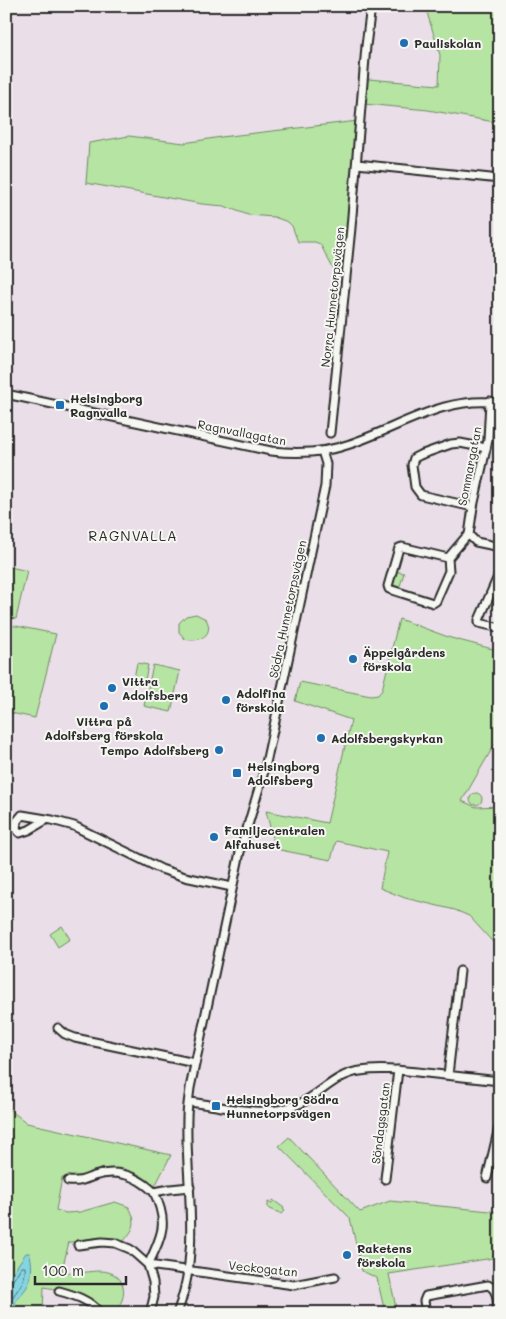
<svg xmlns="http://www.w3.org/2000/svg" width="506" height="1319" viewBox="0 0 506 1319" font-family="Mali,sans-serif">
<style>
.green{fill:#b6e4a2;stroke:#708866}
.water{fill:#85d4e2;stroke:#619099}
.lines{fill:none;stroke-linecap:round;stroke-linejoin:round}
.shore{stroke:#4f6f74;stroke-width:1}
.minor-casing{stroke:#2b2b2b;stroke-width:11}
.minor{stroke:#f6f6f2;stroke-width:7}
.poi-dot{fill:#1f6fb2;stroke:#f6f6f2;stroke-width:2}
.labels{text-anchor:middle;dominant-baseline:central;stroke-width:4;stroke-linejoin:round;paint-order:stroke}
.poi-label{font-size:12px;font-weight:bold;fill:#2b2b2b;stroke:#f6f6f2;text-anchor:start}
.street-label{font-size:12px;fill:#2b2b2b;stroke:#f6f6f2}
.neighbourhood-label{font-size:14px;letter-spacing:1px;fill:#2b2b2b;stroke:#f6f6f2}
</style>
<rect width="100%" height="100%" fill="#eadfe8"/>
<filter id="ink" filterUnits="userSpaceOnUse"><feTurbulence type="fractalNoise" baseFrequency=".02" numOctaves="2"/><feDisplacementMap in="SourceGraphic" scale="10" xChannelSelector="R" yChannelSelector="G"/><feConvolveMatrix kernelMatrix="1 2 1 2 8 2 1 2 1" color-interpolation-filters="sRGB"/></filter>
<g filter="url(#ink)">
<!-- green -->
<g class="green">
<path d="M 425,6 L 500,6 L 500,123 L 428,110 L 364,104 L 368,79 L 439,85 L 440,55 Z"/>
<path d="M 358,121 L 342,271 L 334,270 L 320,244 L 315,242 L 298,242 L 292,226 L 288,222 L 274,217 L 248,215 L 224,206 L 202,204 L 86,183 L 89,143 L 129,136 L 184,143 L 221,137 Z"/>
<path d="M 6,566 L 27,571 L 16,619 L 6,617 Z"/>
<path d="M 395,571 L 404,573 L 399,589 L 392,585 Z"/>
<path d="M 196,614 L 206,619 C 215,635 199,643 185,639 L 179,632 L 179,623 L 186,616 Z"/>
<path d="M 399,619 L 451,638 L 500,651 L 500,735 L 462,801 L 476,807 L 500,806 L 500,950 L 469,916 L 455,910 L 405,898 L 380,888 L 387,852 L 336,841 L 331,860 L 280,850 L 273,839 L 266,811 L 327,823 L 351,720 L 295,701 L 300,682 L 371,696 L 378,695 L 382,690 Z"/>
<path d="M 6,624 L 56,634 L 35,718 L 6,712 Z"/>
<path d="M 137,663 L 148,665 L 144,685 L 133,683 Z"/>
<path d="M 153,665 L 180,671 L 171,712 L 144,706 Z"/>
<circle cx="476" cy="799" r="6"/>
<path d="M 62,926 L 70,939 L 58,947 L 50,934 Z"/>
<path d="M 6,1107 L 27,1123 L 171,1155 L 154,1188 C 124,1161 115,1173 82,1178 C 75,1179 68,1178 62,1178 L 56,1210 L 66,1213 L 80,1212 L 115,1202 L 129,1207 C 138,1224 134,1229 122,1243 L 69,1242 L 62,1270 C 79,1278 99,1265 115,1275 C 131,1285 123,1313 105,1313 C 89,1295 67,1291 44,1287 L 43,1313 L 6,1313 Z"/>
<path d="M 289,1137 L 360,1212 L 390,1201 L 500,1212 L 500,1257 L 389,1274 L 397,1313 L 385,1313 L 377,1278 L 362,1271 L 350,1218 L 279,1146 Z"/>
<path d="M 273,1200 L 284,1208 L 283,1209 L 285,1211 L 282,1214 L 268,1208 L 268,1202 L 272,1203 Z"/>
</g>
<!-- water -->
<path class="water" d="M 26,1253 L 29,1253 C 33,1261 32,1277 28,1285 C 22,1296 15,1297 12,1313 L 6,1313 L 6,1282 Z"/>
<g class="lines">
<!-- shore -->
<path class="shore" d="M 6,1284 L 12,1282 L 21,1267 L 25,1267 C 27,1287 9,1293 7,1313"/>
<defs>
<g id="minor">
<path d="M 357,164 L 500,179"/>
<path d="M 6,394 L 271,451 C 298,454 325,453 350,444 C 401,427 444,395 500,403"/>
<path d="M 490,401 L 488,440 L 473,507 L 469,535 L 476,542 L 500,547"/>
<path d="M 330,433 L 351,228 L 366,46 L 371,6"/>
<path d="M 473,507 L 421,495 L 415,487 L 412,465 L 414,458 L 420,455 L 451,444 L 460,443 L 486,448"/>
<path d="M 448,558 L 449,571 L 436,601 L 433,603 L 389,589 L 388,586 L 399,548 L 402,547 L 448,558 L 465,538 L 469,535"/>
<path d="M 500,572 L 479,620 L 479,623 L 500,628"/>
<path d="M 46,820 L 29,830 L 20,833 L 16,829 L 17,821 L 22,815 L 52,820 L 74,826 L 161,869 L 185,877 L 232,887"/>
<path d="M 58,1028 L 65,1034 L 75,1038 L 195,1063"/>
<path d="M 448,1075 L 460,971"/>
<path d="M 189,1102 C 225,1106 266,1120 301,1103 C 322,1093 336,1074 360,1071 C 379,1068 398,1070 417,1072 C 444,1075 472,1078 500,1081"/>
<path d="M 487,1178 L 500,1123"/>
<path d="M 385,1179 L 398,1070"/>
<path d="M 68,1181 C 81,1182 83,1180 94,1176 C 118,1168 137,1176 154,1192 L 170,1189 L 190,1187"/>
<path d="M 154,1192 C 169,1224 162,1235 148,1265 L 294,1285 L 335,1277"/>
<path d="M 78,1245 L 102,1242 L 115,1243 L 130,1249 L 148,1265 L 153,1282 L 154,1297 L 150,1313"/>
<path d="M 59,1291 C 74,1295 90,1300 100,1313"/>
<path d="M 177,1313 C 202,1249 185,1184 187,1118 C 187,1108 189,1098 190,1088 L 240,852 L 265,768 L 325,486 L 326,464 L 322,451"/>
<path d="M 426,1313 L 424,1301 L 426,1296 L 488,1285 C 499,1290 497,1303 498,1313"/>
</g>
</defs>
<!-- minor casing -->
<use href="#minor" class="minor-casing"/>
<!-- minor -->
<use href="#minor" class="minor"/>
</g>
</g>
<!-- markers -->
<g class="poi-dot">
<circle cx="404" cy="43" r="5"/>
<rect x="55" y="400" width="10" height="10" rx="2.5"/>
<circle cx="353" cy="659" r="5"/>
<circle cx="112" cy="688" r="5"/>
<circle cx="226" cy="700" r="5"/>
<circle cx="104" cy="706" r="5"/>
<circle cx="321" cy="738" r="5"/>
<circle cx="219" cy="750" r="5"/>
<rect x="232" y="768" width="10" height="10" rx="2.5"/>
<circle cx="214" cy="837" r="5"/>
<rect x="211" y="1101" width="10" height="10" rx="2.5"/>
<circle cx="347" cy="1255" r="5"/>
</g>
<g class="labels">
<!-- poi labels -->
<g class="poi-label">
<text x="414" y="43">Pauliskolan</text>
<text x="70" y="398">Helsingborg<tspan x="70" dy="14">Ragnvalla</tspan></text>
<text x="363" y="652">Äppelgårdens<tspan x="363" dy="14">förskola</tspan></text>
<text x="122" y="681">Vittra<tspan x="122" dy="14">Adolfsberg</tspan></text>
<text x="236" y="693">Adolfina<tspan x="236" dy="14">förskola</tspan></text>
<text x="104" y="721" text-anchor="middle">Vittra på<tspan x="104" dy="14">Adolfsberg förskola</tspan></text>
<text x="331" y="738">Adolfsbergskyrkan</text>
<text x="209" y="750" text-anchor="end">Tempo Adolfsberg</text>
<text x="247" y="766">Helsingborg<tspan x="247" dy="14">Adolfsberg</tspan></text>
<text x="224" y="830">Familjecentralen<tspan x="224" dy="14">Alfahuset</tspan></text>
<text x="226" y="1099">Helsingborg Södra<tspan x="226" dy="14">Hunnetorpsvägen</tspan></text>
<text x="357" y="1248">Raketens<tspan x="357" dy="14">förskola</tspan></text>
</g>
<!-- street labels -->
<g class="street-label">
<text transform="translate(332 297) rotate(-84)">Norra Hunnetorpsvägen</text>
<text transform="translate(242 432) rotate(11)">Ragnvallagatan</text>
<text transform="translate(469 466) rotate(-79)">Sommargatan</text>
<text transform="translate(287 609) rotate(-78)">Södra Hunnetorpsvägen</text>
<text transform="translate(380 1123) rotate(-83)">Söndagsgatan</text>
<text transform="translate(263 1268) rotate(6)">Veckogatan</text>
</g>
<!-- neighbourhood labels -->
<g class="neighbourhood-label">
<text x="133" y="535">RAGNVALLA</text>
</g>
</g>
<!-- margin -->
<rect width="506" height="1319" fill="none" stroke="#f6f6f2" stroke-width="25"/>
<rect x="12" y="12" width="481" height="1294" fill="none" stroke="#2b2b2b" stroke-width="2" filter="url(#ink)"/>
<!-- scale -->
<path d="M35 1276v8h91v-8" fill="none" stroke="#2b2b2b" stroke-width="2.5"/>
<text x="42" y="1276" font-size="15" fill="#2b2b2b" stroke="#f6f6f2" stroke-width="4" paint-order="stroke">100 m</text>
</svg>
